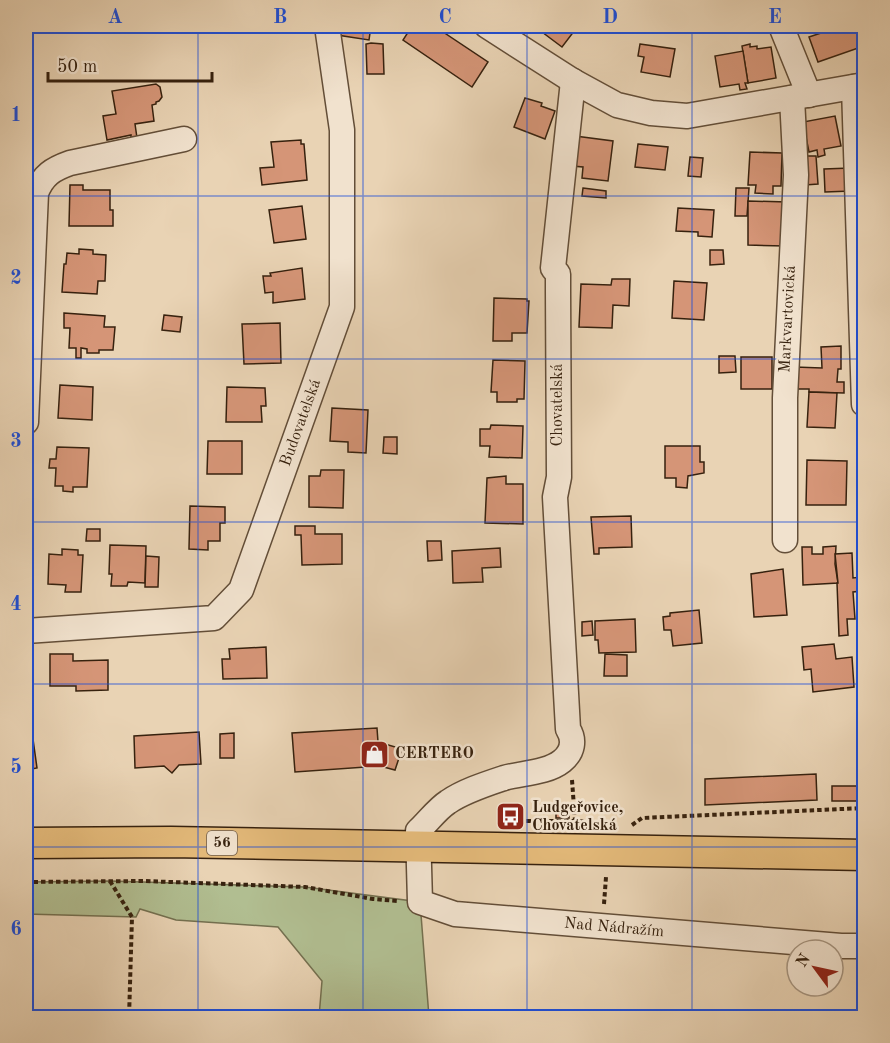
<svg xmlns="http://www.w3.org/2000/svg" width="890" height="1043" viewBox="0 0 890 1043" font-family="'Old Standard TT',serif">
<style>
.green{fill:#b1be91;stroke:#747050;stroke-width:1.5}
.building{fill:#d59577;stroke:#36210e;stroke-width:1.5}
.lines{fill:none;stroke-linecap:round;stroke-linejoin:round}
.minor-casing{stroke:#634e38;stroke-width:27}
.major-casing{stroke:#36210e;stroke-width:33}
.path{stroke:#36210e;stroke-width:4;stroke-dasharray:4.5 3;stroke-linecap:butt}
.minor{stroke:#f1e2ce;stroke-width:24}
.major{stroke:#e4ba7a;stroke-width:30}
.grid{fill:none;stroke:#1d4ed8;stroke-width:1.5;stroke-opacity:0.55}
.labels{text-anchor:middle;dominant-baseline:central;stroke-width:5;stroke-linejoin:round;paint-order:stroke}
.shield{fill:#f1e2ce;stroke:#6e5b48;stroke-width:1.5}
.shield-label{font-size:15px;font-weight:bold;fill:#36210e}
.street-label{font-size:16px;fill:#36210e;stroke:#f1e2ce}
.poi-label{font-size:16px;font-weight:bold;fill:#36210e;stroke:#f1e2ce;text-anchor:start}
.neatline{fill:none;stroke:#1d4ed8;stroke-width:2}
.grid-label{font-size:20px;text-anchor:middle;font-weight:bold;fill:#1d4ed8}
</style>
<rect width="100%" height="100%" fill="#e9d3b4"/>
<filter id="stains"><feTurbulence type="fractalNoise" baseFrequency=".00333" numOctaves="4"/><feColorMatrix values="0 0 0 0 .2 0 0 0 0 .09 0 0 0 0 .02 0 0 0 .5 -.17"/></filter>
<radialGradient id="worn" r=".72"><stop offset=".6" stop-color="#630" stop-opacity="0"/><stop offset="1" stop-color="#630" stop-opacity=".3"/></radialGradient>
<!-- green -->
<path class="green" d="M 110,881 L 305,887 L 420,902 L 429,1017 L 319,1017 L 322,981 L 278,927 L 176,920 L 140,909 L 136,917 L 26,914 L 26,882 Z"/>
<!-- building -->
<g class="building">
<path d="M 334,26 L 371,26 L 369,40 L 337,35 Z"/>
<path d="M 412,26 L 434,26 L 488,62 L 472,87 L 403,40 Z"/>
<path d="M 534,26 L 578,26 L 562,47 Z"/>
<path d="M 842,26 L 864,26 L 864,46 L 818,62 L 809,37 Z"/>
<path d="M 371,43 L 383,44 L 384,74 L 367,74 L 366,44 Z"/>
<path d="M 640,44 L 675,49 L 670,77 L 641,72 L 644,57 L 638,56 Z"/>
<path d="M 750,44 L 750,47 L 757,46 L 757,49 L 771,47 L 776,78 L 748,83 L 742,46 Z"/>
<path d="M 743,51 L 748,83 L 745,83 L 747,89 L 740,90 L 739,84 L 720,87 L 715,56 Z"/>
<path d="M 156,84 L 160,87 L 162,97 L 159,101 L 156,102 L 156,104 L 152,105 L 154,121 L 135,124 L 137,138 L 131,139 L 131,135 L 107,140 L 103,116 L 116,114 L 112,91 Z"/>
<path d="M 525,98 L 542,103 L 541,106 L 555,111 L 545,139 L 514,127 Z"/>
<path d="M 835,116 L 841,146 L 824,149 L 825,155 L 818,157 L 817,150 L 809,152 L 803,122 Z"/>
<path d="M 575,136 L 613,141 L 608,181 L 582,178 L 583,167 L 572,166 Z"/>
<path d="M 301,140 L 301,144 L 304,144 L 307,180 L 262,185 L 260,168 L 274,167 L 271,142 Z"/>
<path d="M 638,144 L 668,147 L 665,170 L 635,167 Z"/>
<path d="M 750,152 L 782,153 L 781,186 L 773,186 L 773,194 L 755,193 L 756,185 L 748,185 Z"/>
<path d="M 803,156 L 816,156 L 818,184 L 805,185 Z"/>
<path d="M 690,157 L 703,158 L 701,177 L 688,176 Z"/>
<path d="M 850,168 L 851,191 L 825,192 L 824,169 Z"/>
<path d="M 70,185 L 83,185 L 83,190 L 110,190 L 110,210 L 113,210 L 113,226 L 69,226 Z"/>
<path d="M 583,188 L 606,191 L 606,198 L 582,196 Z"/>
<path d="M 736,188 L 749,188 L 747,216 L 735,216 Z"/>
<path d="M 748,201 L 787,202 L 785,246 L 748,245 Z"/>
<path d="M 302,206 L 306,239 L 274,243 L 269,210 Z"/>
<path d="M 678,208 L 714,210 L 712,237 L 698,236 L 698,232 L 676,231 Z"/>
<path d="M 79,249 L 93,250 L 93,254 L 106,255 L 105,281 L 98,281 L 97,294 L 62,292 L 64,264 L 66,264 L 67,253 L 79,254 Z"/>
<path d="M 710,250 L 723,250 L 724,264 L 710,265 Z"/>
<path d="M 302,268 L 305,299 L 273,303 L 273,292 L 265,293 L 263,276 L 271,276 L 270,273 Z"/>
<path d="M 612,279 L 630,279 L 629,306 L 613,305 L 612,328 L 579,327 L 581,284 L 611,285 Z"/>
<path d="M 674,281 L 707,283 L 704,320 L 672,318 Z"/>
<path d="M 494,298 L 527,299 L 527,301 L 529,301 L 527,333 L 512,333 L 512,341 L 493,341 Z"/>
<path d="M 64,313 L 105,316 L 104,327 L 115,327 L 113,350 L 99,350 L 99,353 L 87,353 L 87,349 L 81,348 L 81,358 L 76,358 L 76,348 L 69,348 L 70,328 L 64,328 Z"/>
<path d="M 164,315 L 182,317 L 180,332 L 162,330 Z"/>
<path d="M 280,323 L 281,363 L 244,364 L 242,324 Z"/>
<path d="M 841,346 L 841,369 L 838,369 L 837,382 L 844,382 L 844,393 L 809,392 L 809,389 L 794,389 L 795,367 L 822,368 L 821,347 Z"/>
<path d="M 719,356 L 735,356 L 736,372 L 719,373 Z"/>
<rect x="741" y="357" width="31" height="32"/>
<path d="M 493,360 L 525,361 L 524,399 L 517,399 L 517,402 L 497,402 L 497,392 L 491,392 Z"/>
<path d="M 60,385 L 93,387 L 92,420 L 58,418 Z"/>
<path d="M 227,387 L 265,388 L 266,406 L 261,406 L 262,422 L 226,422 Z"/>
<path d="M 809,392 L 837,393 L 835,428 L 807,427 Z"/>
<path d="M 332,408 L 368,410 L 366,453 L 348,452 L 348,442 L 330,441 Z"/>
<path d="M 491,425 L 523,426 L 522,458 L 489,457 L 490,446 L 480,446 L 480,429 L 490,429 Z"/>
<path d="M 384,437 L 397,437 L 397,454 L 383,453 Z"/>
<path d="M 208,441 L 242,441 L 242,474 L 207,474 Z"/>
<path d="M 665,446 L 700,446 L 700,462 L 704,462 L 704,473 L 688,476 L 687,488 L 676,487 L 676,478 L 665,478 Z"/>
<path d="M 57,447 L 89,448 L 87,487 L 73,487 L 73,492 L 63,491 L 63,486 L 55,486 L 56,468 L 49,468 L 50,459 L 56,459 Z"/>
<path d="M 807,460 L 847,461 L 846,505 L 806,505 Z"/>
<path d="M 321,470 L 344,470 L 343,508 L 309,507 L 309,476 L 320,476 Z"/>
<path d="M 506,476 L 506,484 L 523,484 L 523,524 L 485,523 L 487,478 Z"/>
<path d="M 190,506 L 225,507 L 225,523 L 220,523 L 220,541 L 208,541 L 208,550 L 189,549 Z"/>
<path d="M 631,516 L 632,547 L 599,548 L 599,554 L 594,554 L 591,517 Z"/>
<path d="M 295,526 L 315,526 L 315,534 L 342,534 L 342,564 L 302,565 L 301,535 L 295,535 Z"/>
<path d="M 87,529 L 100,529 L 100,541 L 86,541 Z"/>
<path d="M 427,541 L 441,541 L 442,560 L 428,561 Z"/>
<path d="M 110,545 L 146,546 L 145,583 L 128,582 L 127,586 L 111,586 L 112,574 L 109,574 Z"/>
<path d="M 836,546 L 835,564 L 838,583 L 803,585 L 802,547 L 812,547 L 812,554 L 823,554 L 823,547 Z"/>
<path d="M 500,548 L 501,567 L 482,568 L 483,582 L 453,583 L 452,551 Z"/>
<path d="M 62,549 L 78,550 L 78,555 L 83,555 L 81,592 L 65,592 L 66,585 L 48,584 L 49,554 L 62,555 Z"/>
<path d="M 852,553 L 853,578 L 861,577 L 862,591 L 853,592 L 855,619 L 847,619 L 848,635 L 839,636 L 837,583 L 838,583 L 835,554 Z"/>
<path d="M 146,556 L 159,557 L 158,587 L 145,587 Z"/>
<path d="M 783,569 L 787,615 L 754,617 L 751,574 Z"/>
<path d="M 699,610 L 702,643 L 673,646 L 671,630 L 664,630 L 663,617 L 670,616 L 670,613 Z"/>
<path d="M 635,619 L 636,652 L 599,653 L 598,640 L 595,640 L 595,621 Z"/>
<path d="M 592,621 L 593,635 L 582,636 L 582,622 Z"/>
<path d="M 834,644 L 836,659 L 852,657 L 854,687 L 813,692 L 811,669 L 804,670 L 802,647 Z"/>
<path d="M 266,647 L 267,678 L 223,679 L 222,659 L 230,659 L 229,649 Z"/>
<path d="M 50,654 L 73,654 L 73,661 L 108,660 L 108,690 L 76,691 L 76,686 L 50,686 Z"/>
<path d="M 605,654 L 627,655 L 627,676 L 604,676 Z"/>
<path d="M 377,728 L 378,742 L 402,749 L 395,770 L 380,766 L 295,772 L 292,733 Z"/>
<path d="M 199,732 L 201,764 L 179,765 L 172,773 L 164,766 L 135,768 L 134,736 Z"/>
<path d="M 234,733 L 234,758 L 220,758 L 220,734 Z"/>
<path d="M 33,739 L 37,768 L 26,770 L 26,740 Z"/>
<path d="M 816,774 L 817,800 L 705,805 L 705,779 Z"/>
<rect x="832" y="786" width="32" height="15"/>
<rect x="556" y="811" width="13" height="7"/>
</g>
<g class="lines">
<defs>
<g id="minor">
<path d="M 487,26 L 573,81 L 617,105 L 651,113 L 687,116 L 864,85"/>
<path d="M 781,26 L 809,95"/>
<path d="M 573,81 L 553,268 L 558,274 L 558,291 L 559,477 L 555,497 L 568,729 C 575,740 573,752 562,761 C 547,773 522,773 504,778 C 486,784 464,791 448,802 C 437,809 428,822 418,831 L 420,902 L 455,914 L 841,946 L 864,946"/>
<path d="M 854,87 L 864,404"/>
<path d="M 26,422 L 36,193 C 43,175 53,169 70,163 L 184,139"/>
<path d="M 785,540 L 785,398 L 796,175 L 792,98"/>
<path d="M 26,631 L 214,618 L 241,590 L 342,307 L 342,130 L 327,26"/>
</g>
<path id="major" d="M 26,843 L 171,842 L 864,855"/>
</defs>
<!-- minor casing -->
<use href="#minor" class="minor-casing"/>
<!-- major casing -->
<use href="#major" class="major-casing"/>
<!-- path -->
<g class="path">
<path d="M 572,780 L 575,821 L 592,822"/>
<path d="M 504,821 L 575,821"/>
<path d="M 632,825 L 642,818 L 864,808"/>
<path d="M 110,881 L 132,917 L 129,1018"/>
<path d="M 26,882 L 144,881 L 305,887 L 373,899 L 398,901"/>
<path d="M 604,904 L 606,877"/>
</g>
<!-- minor -->
<use href="#minor" class="minor"/>
<!-- major -->
<use href="#major" class="major"/>
</g>
<!-- grid -->
<path class="grid" d="M 198,26 L 198,1018M 363,26 L 363,1018M 527,26 L 527,1018M 692,26 L 692,1018M 26,196 L 864,196M 26,359 L 864,359M 26,522 L 864,522M 26,684 L 864,684M 26,847 L 864,847"/>
<!-- icons -->
<defs>
<symbol id="shop-square" viewBox="-11 -11 22 22"><rect x="-9" y="-9" width="18" height="18" rx="4" fill="#8f2418" stroke="#f1e2ce"/><path d="M-5-2.5h2.3a2.7 3.5 0 0 1 5.4 0H5L5.5 6h-11ZM-1.5-2.5h3a1.5 2.3 0 0 0-3 0Z" fill="#fff"/></symbol>
<symbol id="bus-square" viewBox="-11 -11 22 22"><rect x="-9" y="-9" width="18" height="18" rx="4" fill="#8f2418" stroke="#f1e2ce"/><path d="M-5-6H5V4H4V6H2V4H-2V6H-4V4H-5ZM-3.5-4V0h7V-4ZM-3.5 1.2v1.5H-2V1.2ZM2 1.2v1.5H3.5V1.2Z" fill="#fff"/></symbol>
</defs>
<g fill-rule="evenodd">
<use href="#shop-square" x="358" y="738" width="33" height="33"/>
<use href="#bus-square" x="494" y="800" width="33" height="33"/>
</g>
<g class="labels">
<!-- shield labels -->
<rect class="shield" x="207" y="831" width="30" height="24" rx="4.5"/>
<g class="shield-label">
<text x="222" y="843">56</text>
</g>
<!-- street labels -->
<g class="street-label">
<text transform="translate(788 319) rotate(-87)">Markvartovická</text>
<text transform="translate(558 405) rotate(-90)">Chovatelská</text>
<text transform="translate(301 423) rotate(-70)">Budovatelská</text>
<text transform="translate(614 928) rotate(5)">Nad Nádražím</text>
</g>
<!-- poi labels -->
<g class="poi-label">
<text x="395" y="754">CERTERO</text>
<text x="532" y="808">Ludgeřovice,<tspan x="532" dy="18">Chovatelská</tspan></text>
</g>
</g>
<!-- margin -->
<rect width="890" height="1043" fill="none" stroke="#e9d3b4" stroke-width="66"/>
<!-- north arrow -->
<g transform="translate(815 968) rotate(303)"><circle r="28" fill="#f1e2ce" stroke="#a69581" stroke-width="1.5"/>
<path d="M0-4.5L10 22L0 15L-10 22Z" fill="#8f2418"/>
<text y="-9" font-size="16" font-weight="bold" text-anchor="middle" fill="#36210e">N</text>
</g>
<!-- scale -->
<path d="M48 72v9h164v-9" fill="none" stroke="#36210e" stroke-width="3"/>
<text x="57" y="72" font-size="18" fill="#36210e" stroke="#f1e2ce" stroke-width="4.5" paint-order="stroke">50 m</text>
<rect x="33" y="33" width="824" height="977" class="neatline"/>
<g class="grid-label">
<text x="115" y="23">A</text>
<text x="280" y="23">B</text>
<text x="445" y="23">C</text>
<text x="610" y="23">D</text>
<text x="775" y="23">E</text>
<text x="16" y="121">1</text>
<text x="16" y="284">2</text>
<text x="16" y="447">3</text>
<text x="16" y="610">4</text>
<text x="16" y="773">5</text>
<text x="16" y="935">6</text>
</g>
<rect width="100%" height="100%" filter="url(#stains)"/>
<rect width="100%" height="100%" fill="url(#worn)"/>
</svg>
